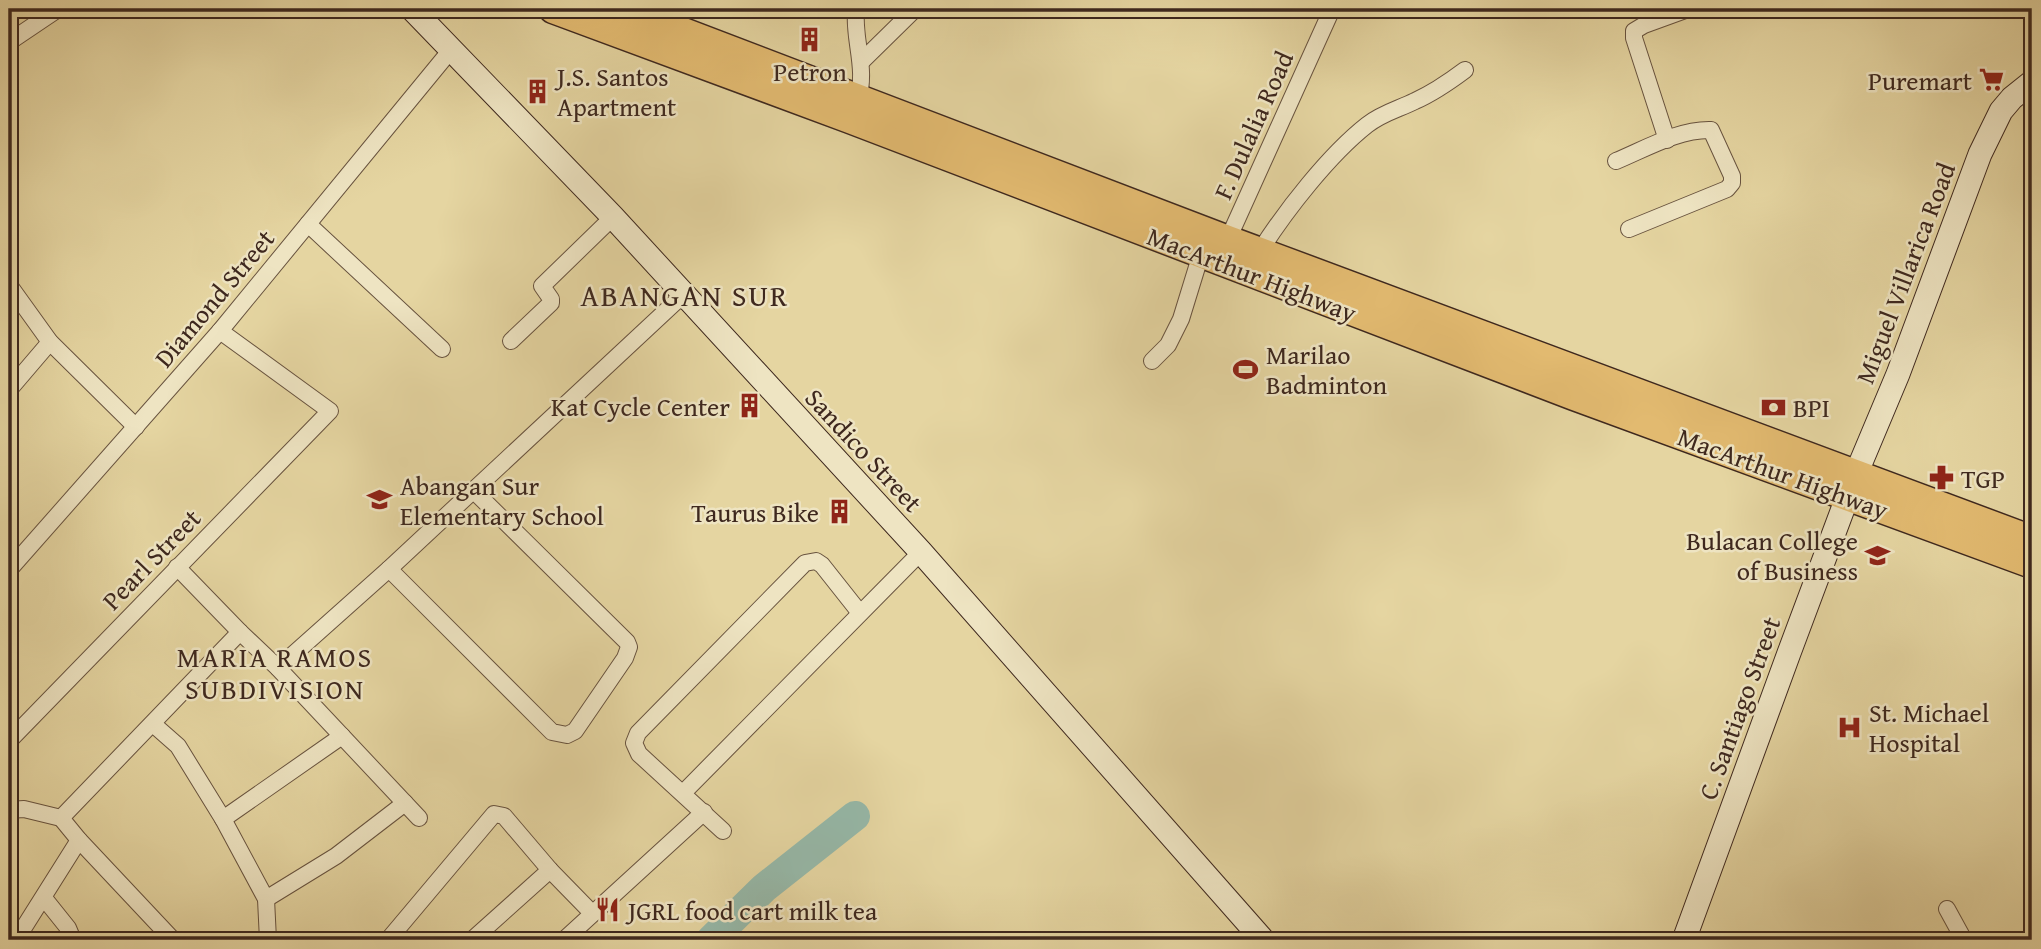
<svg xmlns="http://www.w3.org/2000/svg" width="2041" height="949" viewBox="0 0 2041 949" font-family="'Gentium Book Plus',serif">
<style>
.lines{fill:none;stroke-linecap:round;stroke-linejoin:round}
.river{stroke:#96b8a8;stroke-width:30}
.street-casing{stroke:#68533f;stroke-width:18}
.secondary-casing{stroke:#3e281e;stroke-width:25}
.highway-casing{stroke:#3e281e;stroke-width:31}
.street{stroke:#eee4c2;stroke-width:16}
.secondary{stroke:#eee4c2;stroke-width:23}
.highway{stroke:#e2ba70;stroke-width:28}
.labels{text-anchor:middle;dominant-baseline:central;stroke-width:5;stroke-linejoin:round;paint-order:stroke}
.poi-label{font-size:26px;fill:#3e281e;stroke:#eee4c2;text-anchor:start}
.street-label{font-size:26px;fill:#3e281e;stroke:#eee4c2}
.neighbourhood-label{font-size:28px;letter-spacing:2px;fill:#3e281e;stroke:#eee4c2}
.quarter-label{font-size:30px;letter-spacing:2px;fill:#3e281e;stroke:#eee4c2}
</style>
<rect width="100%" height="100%" fill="#e5d5a1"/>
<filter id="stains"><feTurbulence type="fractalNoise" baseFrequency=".00286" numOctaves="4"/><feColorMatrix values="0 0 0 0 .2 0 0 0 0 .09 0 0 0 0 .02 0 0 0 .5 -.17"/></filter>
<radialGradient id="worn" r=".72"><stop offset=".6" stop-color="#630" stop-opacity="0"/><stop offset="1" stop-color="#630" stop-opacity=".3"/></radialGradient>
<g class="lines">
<!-- river -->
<path class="river" d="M 711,940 L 764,888 L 855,816"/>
<defs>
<g id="street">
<path d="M 856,9 C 853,42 868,68 857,103"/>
<path d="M 9,42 L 58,9"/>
<path d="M 862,61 L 915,9"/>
<path d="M 1667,140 L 1634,38 L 1634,31 L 1644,25 L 1688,9"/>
<path d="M 1616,161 C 1645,149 1679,129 1711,130 L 1732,176 L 1732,183 L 1727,189 L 1629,229"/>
<path d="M 308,224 L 442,349"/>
<path d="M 1225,246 L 1332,9"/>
<path d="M 1260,251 C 1286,210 1329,155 1367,125 C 1382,113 1399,109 1415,101 C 1433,93 1449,82 1465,70"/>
<path d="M 9,285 L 50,342 L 136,427"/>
<path d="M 511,341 L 551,303 L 551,299 L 542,286 L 613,217"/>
<path d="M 1152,361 L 1168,345 L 1181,319 L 1201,254"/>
<path d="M 9,390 L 50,342"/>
<path d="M 177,567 L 240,632"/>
<path d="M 389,569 L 552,732 L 567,735 L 575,731 L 625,658 L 629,647 L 627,642 L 473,490"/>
<path d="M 9,570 L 220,331 L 450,51"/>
<path d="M 278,668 L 389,569 L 683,295"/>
<path d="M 153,724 L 178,746 L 223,819 L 266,899 L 268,940"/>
<path d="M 9,741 L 330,411 L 220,331"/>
<path d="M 683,793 L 921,552"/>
<path d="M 9,810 L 24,809 L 61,818 L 240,632 L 278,668 L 419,818"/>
<path d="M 61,818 L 79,840 L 173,940"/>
<path d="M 223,819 L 342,736"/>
<path d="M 723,831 L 639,754 L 634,743 L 638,733 L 805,563 L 816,561 L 822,565 L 860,613"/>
<path d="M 44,898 L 68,928 L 73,940"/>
<path d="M 266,899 L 336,856 L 405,803"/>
<path d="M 1947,909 L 1964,940"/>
<path d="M 16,940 L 79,840"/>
<path d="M 388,940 L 494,814 L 504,816 L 550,870 L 592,913"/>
<path d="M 472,940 L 550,870"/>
<path d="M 564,940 L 704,812"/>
</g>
<g id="secondary">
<path d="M 412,9 L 613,217 L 921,552 L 1263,940"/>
<path d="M 1684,940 L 1789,653 L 1856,474 L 1898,374 L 1980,154 L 2001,111 L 2012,98 L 2032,82"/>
</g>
<g id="highway">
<path d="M 553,9 L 850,119 L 1574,396 L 2032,564"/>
<path d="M 623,9 L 1228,240 L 2032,540"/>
</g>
</defs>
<!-- street casing -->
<use href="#street" class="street-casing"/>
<!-- secondary casing -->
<use href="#secondary" class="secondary-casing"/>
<!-- highway casing -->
<use href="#highway" class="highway-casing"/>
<!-- street -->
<use href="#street" class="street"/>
<!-- secondary -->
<use href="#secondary" class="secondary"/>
<!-- highway -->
<use href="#highway" class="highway"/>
</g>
<!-- icons -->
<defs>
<symbol id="building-bare" viewBox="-9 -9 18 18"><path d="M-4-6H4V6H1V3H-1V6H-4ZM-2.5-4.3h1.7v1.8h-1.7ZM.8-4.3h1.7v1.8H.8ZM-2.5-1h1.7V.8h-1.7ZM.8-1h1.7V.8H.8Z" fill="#8f2418" stroke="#eee4c2" stroke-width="2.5" paint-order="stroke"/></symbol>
<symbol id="supermarket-bare" viewBox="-9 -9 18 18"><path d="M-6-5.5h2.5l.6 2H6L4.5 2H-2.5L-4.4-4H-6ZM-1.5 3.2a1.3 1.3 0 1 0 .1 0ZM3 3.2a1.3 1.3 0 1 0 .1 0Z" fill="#8f2418" stroke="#eee4c2" stroke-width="2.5" paint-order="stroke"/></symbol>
<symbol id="stadium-bare" viewBox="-9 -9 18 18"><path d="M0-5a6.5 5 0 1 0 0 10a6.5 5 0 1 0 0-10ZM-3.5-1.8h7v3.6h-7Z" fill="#8f2418" stroke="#eee4c2" stroke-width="2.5" paint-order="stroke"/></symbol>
<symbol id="bank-bare" viewBox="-9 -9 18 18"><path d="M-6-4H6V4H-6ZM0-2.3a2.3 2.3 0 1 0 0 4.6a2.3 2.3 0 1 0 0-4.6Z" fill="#8f2418" stroke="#eee4c2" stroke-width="2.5" paint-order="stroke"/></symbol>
<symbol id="pharmacy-bare" viewBox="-9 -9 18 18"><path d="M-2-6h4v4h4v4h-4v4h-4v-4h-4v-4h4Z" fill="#8f2418" stroke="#eee4c2" stroke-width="2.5" paint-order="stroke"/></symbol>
<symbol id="school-bare" viewBox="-9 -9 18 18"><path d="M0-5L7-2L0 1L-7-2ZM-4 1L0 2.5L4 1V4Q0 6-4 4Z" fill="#8f2418" stroke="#eee4c2" stroke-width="2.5" paint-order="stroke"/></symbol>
<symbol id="university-bare" viewBox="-9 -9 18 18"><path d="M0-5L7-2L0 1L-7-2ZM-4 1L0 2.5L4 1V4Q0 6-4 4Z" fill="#8f2418" stroke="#eee4c2" stroke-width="2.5" paint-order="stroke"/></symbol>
<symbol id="hospital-bare" viewBox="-9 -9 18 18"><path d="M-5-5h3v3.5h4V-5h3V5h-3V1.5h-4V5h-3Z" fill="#8f2418" stroke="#eee4c2" stroke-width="2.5" paint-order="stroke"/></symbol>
<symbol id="restaurant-bare" viewBox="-9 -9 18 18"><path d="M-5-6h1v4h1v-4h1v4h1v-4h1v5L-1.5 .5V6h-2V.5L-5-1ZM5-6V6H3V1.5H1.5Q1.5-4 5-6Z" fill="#8f2418" stroke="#eee4c2" stroke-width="2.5" paint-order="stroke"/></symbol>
</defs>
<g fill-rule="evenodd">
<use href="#building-bare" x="792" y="22" width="35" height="35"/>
<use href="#supermarket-bare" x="1974" y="62" width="35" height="35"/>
<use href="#building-bare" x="520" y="74" width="35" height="35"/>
<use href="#stadium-bare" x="1228" y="352" width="35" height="35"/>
<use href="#building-bare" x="732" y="388" width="35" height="35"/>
<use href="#bank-bare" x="1756" y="390" width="35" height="35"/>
<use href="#pharmacy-bare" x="1924" y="460" width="35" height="35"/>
<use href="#school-bare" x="362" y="482" width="35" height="35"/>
<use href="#building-bare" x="822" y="494" width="35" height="35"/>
<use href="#university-bare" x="1860" y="538" width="35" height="35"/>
<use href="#hospital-bare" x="1832" y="710" width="35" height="35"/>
<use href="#restaurant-bare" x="590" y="892" width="35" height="35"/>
</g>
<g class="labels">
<!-- poi labels -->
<g class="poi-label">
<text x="810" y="71" text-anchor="middle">Petron</text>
<text x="557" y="76">J.S. Santos<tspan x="557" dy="30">Apartment</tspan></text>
<text x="1972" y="80" text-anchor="end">Puremart</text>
<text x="1266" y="354">Marilao<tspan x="1266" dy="30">Badminton</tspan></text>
<text x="730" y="406" text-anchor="end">Kat Cycle Center</text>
<text x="1793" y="407">BPI</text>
<text x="1961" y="478">TGP</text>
<text x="400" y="485">Abangan Sur<tspan x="400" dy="30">Elementary School</tspan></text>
<text x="819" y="512" text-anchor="end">Taurus Bike</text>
<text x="1858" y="540" text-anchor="end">Bulacan College<tspan x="1858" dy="30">of Business</tspan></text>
<text x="1869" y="712">St. Michael<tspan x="1869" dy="30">Hospital</tspan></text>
<text x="628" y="910">JGRL food cart milk tea</text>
</g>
<!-- street labels -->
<g class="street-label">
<text transform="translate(1253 125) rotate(-66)">F. Dulalia Road</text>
<text transform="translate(1905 273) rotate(-69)">Miguel Villarica Road</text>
<text transform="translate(1252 274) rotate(21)">MacArthur Highway</text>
<text transform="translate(214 298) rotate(-50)">Diamond Street</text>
<text transform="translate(864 450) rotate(47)">Sandico Street</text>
<text transform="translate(1783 473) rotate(20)">MacArthur Highway</text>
<text transform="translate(151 559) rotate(-46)">Pearl Street</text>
<text transform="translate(1739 708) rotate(-70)">C. Santiago Street</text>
</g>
<!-- neighbourhood labels -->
<g class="neighbourhood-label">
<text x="275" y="656">MARIA RAMOS<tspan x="275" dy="32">SUBDIVISION</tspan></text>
</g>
<!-- quarter labels -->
<g class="quarter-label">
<text x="685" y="295">ABANGAN SUR</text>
</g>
</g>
<!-- margin -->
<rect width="2041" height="949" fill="none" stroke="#e5d5a1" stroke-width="35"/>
<rect x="10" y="10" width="2020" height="928" fill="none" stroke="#3e281e" stroke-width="3.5"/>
<rect x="18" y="18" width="2006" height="914" fill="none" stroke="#3e281e" stroke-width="2"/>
<rect width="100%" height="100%" filter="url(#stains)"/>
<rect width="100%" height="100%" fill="url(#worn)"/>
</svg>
